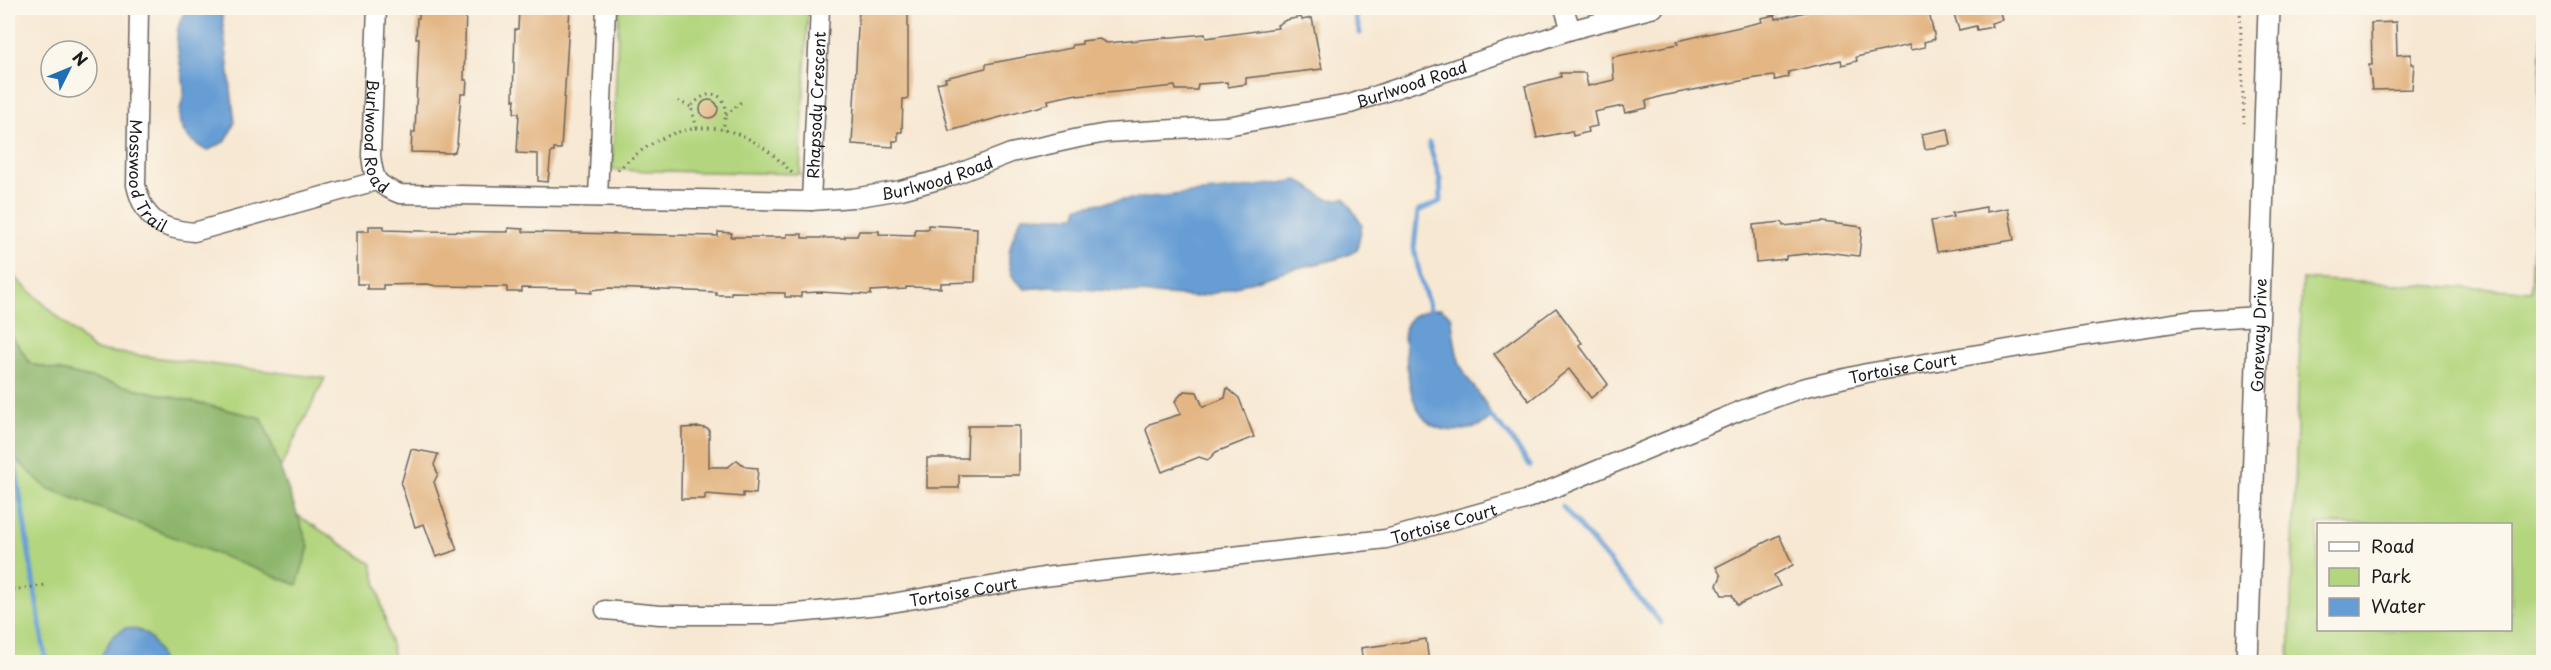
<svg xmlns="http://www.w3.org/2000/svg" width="2551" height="670" viewBox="0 0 2551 670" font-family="'Playpen Sans',sans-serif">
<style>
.green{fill:#b2d57d;stroke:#67784c;stroke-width:1.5;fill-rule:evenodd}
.forest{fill:#8db66c;stroke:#546944;stroke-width:1.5}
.water{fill:#669dd4;stroke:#415c78;stroke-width:1.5}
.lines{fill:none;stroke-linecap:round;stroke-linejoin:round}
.stream{stroke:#669dd4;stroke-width:5}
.building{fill:#e3b684}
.minor-casing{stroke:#69635c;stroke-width:21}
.tertiary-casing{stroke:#69635c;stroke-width:24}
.path{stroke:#69635c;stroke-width:3;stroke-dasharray:1.5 4.5;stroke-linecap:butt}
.minor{stroke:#fff;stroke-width:18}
.tertiary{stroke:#fff;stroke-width:21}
.labels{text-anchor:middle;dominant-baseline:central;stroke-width:6;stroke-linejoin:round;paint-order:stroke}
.street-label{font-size:16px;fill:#1c1c1c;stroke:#fbf7ec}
</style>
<rect width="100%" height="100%" fill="#fbf7ec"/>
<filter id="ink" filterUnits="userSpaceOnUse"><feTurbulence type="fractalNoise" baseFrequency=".0167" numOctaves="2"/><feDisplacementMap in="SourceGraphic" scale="12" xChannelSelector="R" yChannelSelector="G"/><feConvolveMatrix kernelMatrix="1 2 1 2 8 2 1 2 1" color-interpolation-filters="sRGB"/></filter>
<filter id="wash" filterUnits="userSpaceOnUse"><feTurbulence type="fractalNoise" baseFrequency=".008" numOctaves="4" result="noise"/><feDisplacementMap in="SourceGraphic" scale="24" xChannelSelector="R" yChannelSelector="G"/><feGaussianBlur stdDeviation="1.35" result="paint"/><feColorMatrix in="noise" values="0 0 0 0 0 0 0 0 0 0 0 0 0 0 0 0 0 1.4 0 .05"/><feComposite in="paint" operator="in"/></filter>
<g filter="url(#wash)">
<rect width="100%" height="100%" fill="#f7e8d3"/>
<!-- green -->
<g class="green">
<path d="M 619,8 L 808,8 L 800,174 L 612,170 Z"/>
<path d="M 2543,10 L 2543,662 L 2289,662 L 2302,279 L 2531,291 ZM 2318,524 L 2510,524 L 2510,630 L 2318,630 Z"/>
<path d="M 8,271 L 94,350 L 325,378 L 267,495 L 372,564 L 395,662 L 8,662 Z"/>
</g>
<!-- forest -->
<path class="forest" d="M 8,330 L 31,364 L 262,418 L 309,547 L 297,585 L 47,488 L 8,452 Z"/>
<!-- water -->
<g class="water">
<path d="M 188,8 L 221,8 L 235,122 L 226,141 L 207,151 C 195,144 187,139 181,126 C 176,115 184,100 184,89 C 182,60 167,32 188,8 Z"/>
<path d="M 1297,180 C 1318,189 1320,204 1345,198 L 1362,225 L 1357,250 C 1335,263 1310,264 1285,271 C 1255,279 1226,293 1195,297 L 1052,287 L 1025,289 C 1022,286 1017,283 1015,280 C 1001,261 1014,233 1022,216 C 1043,215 1055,220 1076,215 L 1078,207 C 1151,193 1225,194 1297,180 Z"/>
<path d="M 1431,309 L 1441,309 L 1451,316 C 1455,335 1454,354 1464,372 C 1472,387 1486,399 1491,416 C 1484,426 1475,428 1463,430 C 1414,437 1409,390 1406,354 C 1406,345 1402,335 1405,327 C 1409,316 1421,312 1431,309 Z"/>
<path d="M 125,628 C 148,628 156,642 162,662 L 98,662 L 112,637 Z"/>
</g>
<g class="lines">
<!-- stream -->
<g class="stream">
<path d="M 1353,8 L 1360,33"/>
<path d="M 1429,143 L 1440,180 L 1441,201 L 1418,211 L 1414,248 L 1421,281 L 1432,315"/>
<path d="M 1486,412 L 1508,434 L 1530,466"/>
<path d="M 8,436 L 14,457 L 46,662"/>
<path d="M 1562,506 L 1661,623"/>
</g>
</g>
<g id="blocks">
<!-- building -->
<g class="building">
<path d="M 419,8 L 466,8 L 464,80 L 467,80 L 466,94 L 461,94 L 457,144 L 455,152 L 452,153 L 411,152 L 412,132 L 415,132 L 419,38 L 416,38 L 417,18 L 419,18 Z"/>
<path d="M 519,8 L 570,8 L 561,149 L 554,149 L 554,152 L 551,152 L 548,182 L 538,181 L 538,154 L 517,153 L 519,113 L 514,113 L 515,99 L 513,100 L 515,29 L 518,29 Z"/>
<path d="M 859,8 L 908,8 L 908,99 L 903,99 L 902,132 L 898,132 L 898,141 L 893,141 L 893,147 L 852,144 Z"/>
<path d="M 1822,8 L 1928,8 L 1935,39 L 1924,42 L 1925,47 L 1911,50 L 1909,45 L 1878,52 L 1856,57 L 1857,61 L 1842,65 L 1841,60 L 1788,72 L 1789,77 L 1775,80 L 1774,76 L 1756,78 L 1662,96 L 1646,101 L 1647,108 L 1625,113 L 1623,106 L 1594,112 L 1597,126 L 1587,128 L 1588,132 L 1573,136 L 1572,131 L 1537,138 L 1525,86 L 1561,77 L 1560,73 L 1585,73 L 1588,86 L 1614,80 L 1612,57 L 1678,44 L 1677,41 L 1762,22 L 1761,18 L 1775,15 L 1776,19 Z"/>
<path d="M 1952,8 L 1999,8 L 2002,20 L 1991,23 L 1992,27 L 1977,30 L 1976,26 L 1959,30 Z"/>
<path d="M 1301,17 L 1302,20 L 1312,18 L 1322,69 L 1246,78 L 1246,84 L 1228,87 L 1227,82 L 1198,84 L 1197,90 L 1176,90 L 1175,86 L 1077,96 L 1077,94 L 1048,100 L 1049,104 L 949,131 L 937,83 L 946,81 L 945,78 L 986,68 L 986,64 L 1072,48 L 1072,45 L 1082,44 L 1082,41 L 1099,39 L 1107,43 L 1205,34 L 1206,38 L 1278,28 L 1277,25 L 1286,20 Z"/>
<path d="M 2396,22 L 2397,55 L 2411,54 L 2411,64 L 2414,64 L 2412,89 L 2372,90 L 2369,65 L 2372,65 L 2371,23 Z"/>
<circle cx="709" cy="109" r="9"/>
<path d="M 1948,129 L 1951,145 L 1925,149 L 1922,134 Z"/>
<path d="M 1986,207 L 1986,212 L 2008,208 L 2014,240 L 1937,252 L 1931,221 L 1953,217 L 1952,213 Z"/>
<path d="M 1782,222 L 1783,226 L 1822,222 L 1862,227 L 1859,256 L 1825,252 L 1786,256 L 1786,259 L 1756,262 L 1753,225 Z"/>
<path d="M 928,225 L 977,228 L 975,282 L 941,283 L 941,288 L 906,287 L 906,289 L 871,291 L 871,295 L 820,292 L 801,293 L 801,297 L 785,297 L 785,293 L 731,292 L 731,295 L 716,295 L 716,292 L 610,288 L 592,290 L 592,293 L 577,292 L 577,289 L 522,288 L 522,292 L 507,292 L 507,287 L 436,286 L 428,284 L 383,285 L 383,289 L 367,289 L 367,284 L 357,284 L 357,231 L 369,231 L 369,226 L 384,226 L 384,230 L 419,231 L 508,232 L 508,228 L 523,229 L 523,232 L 718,236 L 718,232 L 732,233 L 731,237 L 787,237 L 787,234 L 802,234 L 802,238 L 845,238 L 845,236 L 857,236 L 859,231 L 879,231 L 879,234 L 915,235 L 915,229 L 928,229 Z"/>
<path d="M 1556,308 L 1582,343 L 1579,345 L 1608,384 L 1591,398 L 1569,369 L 1529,401 L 1494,354 Z"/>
<path d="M 1227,388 L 1239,398 L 1254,437 L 1216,452 L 1208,460 L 1199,457 L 1162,472 L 1146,430 L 1149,424 L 1181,414 L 1175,401 L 1184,391 L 1197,392 L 1203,407 L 1225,398 Z"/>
<path d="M 968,426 L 1019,426 L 1019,475 L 959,475 L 959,488 L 927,488 L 927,458 L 967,458 Z"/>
<path d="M 700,427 L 709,429 L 709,467 L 728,467 L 737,460 L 746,467 L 758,468 L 756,494 L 743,493 L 743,497 L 705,494 L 705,499 L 681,499 L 682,428 Z"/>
<path d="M 411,449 L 438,454 L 434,465 L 438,474 L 434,482 L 457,550 L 436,557 L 424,524 L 415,527 L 401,484 Z"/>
<path d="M 1779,535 L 1793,565 L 1774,575 L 1780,586 L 1737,605 L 1732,595 L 1722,595 L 1717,585 L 1721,576 L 1716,567 Z"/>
<path d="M 1426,639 L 1429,663 L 1363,663 L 1361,648 Z"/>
</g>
</g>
</g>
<g filter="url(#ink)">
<use href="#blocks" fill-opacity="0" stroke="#69635c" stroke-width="1.5"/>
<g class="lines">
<defs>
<g id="minor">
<path id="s1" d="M 139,8 L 136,185 C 144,220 160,229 194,232 L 376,181"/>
<path id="s2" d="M 377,8 L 371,155 C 374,181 376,184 400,194 L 811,201 L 853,198 L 901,190 L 949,177 L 1011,153 L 1079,138 L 1107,133 L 1227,126 L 1350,104 L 1571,30 L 1654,8"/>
<path d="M 1564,8 L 1571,30"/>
<path d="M 598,197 L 606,8"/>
<path id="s3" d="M 811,201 L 820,8"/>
<path id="s4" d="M 605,610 L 660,615 L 776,615 L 880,605 L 1043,577 L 1386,539 L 1525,500 L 1742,410 L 1802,388 L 1867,373 L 2079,337 L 2194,320 L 2259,316"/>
</g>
<g id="tertiary">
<path id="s5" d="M 2247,662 L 2269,8"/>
</g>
</defs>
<!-- minor casing -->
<use href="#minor" class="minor-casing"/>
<!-- tertiary casing -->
<use href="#tertiary" class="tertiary-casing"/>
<!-- path -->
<g class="path">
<path d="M 2240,8 L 2244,123"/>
<path d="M 678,101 L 691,107"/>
<path d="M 726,115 L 742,101"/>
<path d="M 697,128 L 691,107 C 699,96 718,86 725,105 C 727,113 724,122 723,130"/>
<path d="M 618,170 C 678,113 737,113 794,175"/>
<path d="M 13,590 L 46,585"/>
</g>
<!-- minor -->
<use href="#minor" class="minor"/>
<!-- tertiary -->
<use href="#tertiary" class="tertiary"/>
</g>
</g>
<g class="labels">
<!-- street labels -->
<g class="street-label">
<text stroke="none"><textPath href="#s2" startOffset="1226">Burlwood Road</textPath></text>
<text stroke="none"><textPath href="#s3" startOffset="96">Rhapsody Crescent</textPath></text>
<text stroke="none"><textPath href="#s2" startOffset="129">Burlwood Road</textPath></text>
<text stroke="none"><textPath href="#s1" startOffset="171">Mosswood Trail</textPath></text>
<text stroke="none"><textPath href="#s2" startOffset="740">Burlwood Road</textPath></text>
<text stroke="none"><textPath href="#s5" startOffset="327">Goreway Drive</textPath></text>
<text stroke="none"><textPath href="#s4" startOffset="1332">Tortoise Court</textPath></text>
<text stroke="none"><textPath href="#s4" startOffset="846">Tortoise Court</textPath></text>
<text stroke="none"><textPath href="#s4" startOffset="360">Tortoise Court</textPath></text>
</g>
</g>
<!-- margin -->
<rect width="2551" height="670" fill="none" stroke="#fbf7ec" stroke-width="30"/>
<!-- legend -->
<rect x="2317" y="523" width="195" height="108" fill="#fbf7ec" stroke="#a29f99" stroke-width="1.5"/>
<rect x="2329" y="542" width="30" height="9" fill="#ffffff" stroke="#a29f99" stroke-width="1.5"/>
<text x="2371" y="553" font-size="18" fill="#1c1c1c">Road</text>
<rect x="2329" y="568" width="30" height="18" fill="#b2d57d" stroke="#a29f99" stroke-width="1.5"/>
<text x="2371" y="583" font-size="18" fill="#1c1c1c">Park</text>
<rect x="2329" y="598" width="30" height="18" fill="#669dd4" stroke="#a29f99" stroke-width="1.5"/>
<text x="2371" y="613" font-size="18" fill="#1c1c1c">Water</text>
<!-- north arrow -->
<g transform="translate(69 69) rotate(47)"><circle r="28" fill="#fbf7ec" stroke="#a29f99" stroke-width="1.5"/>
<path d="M0-4.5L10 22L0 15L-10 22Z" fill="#1f6fb2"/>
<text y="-9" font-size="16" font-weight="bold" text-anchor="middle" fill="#1c1c1c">N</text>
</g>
</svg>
